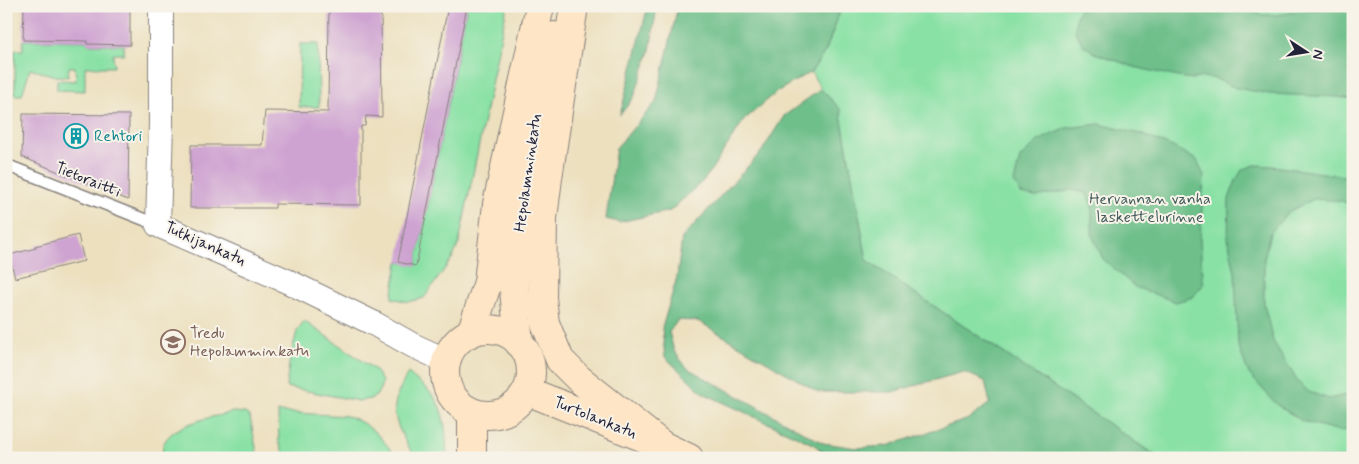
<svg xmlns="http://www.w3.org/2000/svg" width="1359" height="464" viewBox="0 0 1359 464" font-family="Mynerve,sans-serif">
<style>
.green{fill:#89e1a5;stroke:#568270}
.forest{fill:#6ebf8a;stroke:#487062;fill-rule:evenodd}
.building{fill:#cea3d1}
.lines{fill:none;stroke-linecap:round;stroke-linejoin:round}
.lane-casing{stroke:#87817d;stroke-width:14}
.street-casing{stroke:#87817d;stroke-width:26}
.secondary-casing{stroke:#87817d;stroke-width:30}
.lane{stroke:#fff;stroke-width:11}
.street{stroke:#fff;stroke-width:24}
.secondary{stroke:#fde5c5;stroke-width:28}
.labels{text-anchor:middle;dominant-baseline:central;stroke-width:4;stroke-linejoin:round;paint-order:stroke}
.culture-label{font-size:16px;fill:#0d838f;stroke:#f7f3e8;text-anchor:start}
.street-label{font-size:16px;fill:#22223b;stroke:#f7f3e8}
.park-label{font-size:16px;fill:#415b5b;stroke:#f7f3e8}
.education-label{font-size:16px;fill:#785e54;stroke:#f7f3e8;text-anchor:start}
</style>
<rect width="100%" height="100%" fill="#f7f3e8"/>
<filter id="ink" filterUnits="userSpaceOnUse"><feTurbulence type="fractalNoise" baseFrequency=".02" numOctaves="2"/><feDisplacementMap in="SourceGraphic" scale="10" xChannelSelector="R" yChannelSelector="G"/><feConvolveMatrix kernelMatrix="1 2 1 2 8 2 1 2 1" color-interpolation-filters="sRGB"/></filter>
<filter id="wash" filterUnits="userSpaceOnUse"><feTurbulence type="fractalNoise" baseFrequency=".0096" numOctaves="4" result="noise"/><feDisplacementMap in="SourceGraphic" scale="20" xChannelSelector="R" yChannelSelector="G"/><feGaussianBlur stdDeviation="1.12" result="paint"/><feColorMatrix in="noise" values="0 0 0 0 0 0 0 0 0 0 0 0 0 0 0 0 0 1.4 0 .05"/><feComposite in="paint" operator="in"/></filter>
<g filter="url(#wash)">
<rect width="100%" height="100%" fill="#ece0bf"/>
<!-- green -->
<g class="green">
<path d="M 467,6 L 507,6 L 459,243 L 453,257 L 424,298 L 408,302 L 392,298 L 398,262 L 416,265 Z"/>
<path d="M 842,6 L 1353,6 L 1353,458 L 1159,458 L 867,261 L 840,109 L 821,89 L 811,72 L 826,50 Z"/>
<path d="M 23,40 L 87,41 L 88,44 L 124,45 L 124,54 L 113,54 L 114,67 L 85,67 L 85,91 L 57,90 L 57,80 L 76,81 L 75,67 L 69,67 L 68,77 L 56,76 L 30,69 L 22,95 L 15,95 L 15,50 L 23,50 Z"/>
<path d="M 300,44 L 318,44 L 319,107 L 299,107 Z"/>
<path d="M 304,321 L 374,369 L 382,381 L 381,387 L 376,396 L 370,399 L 359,401 L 286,387 L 290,358 L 297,331 Z"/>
<path d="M 408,373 C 415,379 423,385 429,391 C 446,408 446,435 447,458 L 415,458 C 407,443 393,424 395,406 C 396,394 403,383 408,373 Z"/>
<path d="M 233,412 L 245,413 L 250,417 L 258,458 L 163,458 C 155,425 211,418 233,412 Z"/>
<path d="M 278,412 L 347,416 C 369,423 384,439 396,458 L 286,458 L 279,443 Z"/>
</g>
<!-- forest -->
<g class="forest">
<path d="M 648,6 L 657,6 L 650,51 L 634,97 L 620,115 Z"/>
<path d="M 678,6 L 842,6 L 826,50 L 811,72 L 778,91 L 744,120 L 705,179 L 670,211 L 619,222 L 606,219 L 616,148 L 656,102 Z"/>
<path d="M 1081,6 L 1203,6 L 1216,9 L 1238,7 L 1263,15 L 1276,15 L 1333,7 L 1353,8 L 1353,99 L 1337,97 L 1270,94 L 1236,88 L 1216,79 L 1204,77 L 1193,79 L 1178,77 L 1134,67 L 1095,53 L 1083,45 L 1075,31 L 1076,17 Z"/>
<path d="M 821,89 L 840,109 L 867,261 L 1159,458 L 831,458 L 813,444 L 703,393 L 665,357 L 662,328 L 677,277 L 682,238 L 762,151 L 784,116 ZM 678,320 L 698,321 L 818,392 L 892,392 L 963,372 L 985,381 L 990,403 L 969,419 L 887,446 L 857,448 L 823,443 L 687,368 L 674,351 L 669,332 Z"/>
<path d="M 1099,124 L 1141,134 L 1173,147 L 1197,160 L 1204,176 L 1200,241 L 1203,284 L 1193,297 L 1176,302 L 1135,287 L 1103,259 L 1092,235 L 1092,206 L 1086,193 L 1072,190 L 1036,197 L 1021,194 L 1014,182 L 1020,158 L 1038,141 L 1066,128 Z"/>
<path d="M 1254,165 L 1272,166 L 1353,177 L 1353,206 L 1342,201 L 1314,199 L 1288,212 L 1270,233 L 1264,259 L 1264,304 L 1273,341 L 1298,382 L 1309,392 L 1329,399 L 1353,393 L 1353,429 L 1340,431 L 1302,421 L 1277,405 L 1249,374 L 1238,346 L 1235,273 L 1228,238 L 1229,199 L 1236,180 L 1242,170 Z"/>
</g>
<g id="blocks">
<!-- building -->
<g class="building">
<path d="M 24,6 L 130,6 L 130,45 L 87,44 L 87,41 L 23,40 Z"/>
<path d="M 329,6 L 381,6 L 382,117 L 366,116 L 365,126 L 361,126 L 361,205 L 275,204 L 275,208 L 190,208 L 191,145 L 262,145 L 265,111 L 328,112 Z"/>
<path d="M 448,6 L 467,6 L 416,266 L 398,262 Z"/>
<path d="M 23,114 L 129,115 L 128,200 L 22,157 Z"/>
<path d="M 78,235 L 84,261 L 15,278 L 9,255 L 36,248 L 35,246 Z"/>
</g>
</g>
</g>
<g filter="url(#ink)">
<use href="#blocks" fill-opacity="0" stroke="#87817d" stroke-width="1"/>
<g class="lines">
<defs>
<path id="lane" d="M 6,165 L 158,225"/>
<path id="street" d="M 161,6 L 161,124 L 158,225 L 289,282 L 375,324 L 412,345 L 447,361"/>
<g id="secondary">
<path d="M 574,6 L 548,178 L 543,218 L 542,298 L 545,323 L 560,360 L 579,379 L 662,445"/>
<circle cx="488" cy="372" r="43"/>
<path d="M 471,333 L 488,282 L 497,204 L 540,6"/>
<path d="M 519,343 L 514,290 L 522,187 L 542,76 L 554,36"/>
<path d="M 527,391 L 662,445 L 689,458"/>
<path d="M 472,458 L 472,413"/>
</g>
</defs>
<!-- lane casing -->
<use href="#lane" class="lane-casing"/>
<!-- street casing -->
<use href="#street" class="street-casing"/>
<!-- secondary casing -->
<use href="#secondary" class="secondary-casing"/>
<!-- lane -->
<use href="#lane" class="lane"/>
<!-- street -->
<use href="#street" class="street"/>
<!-- secondary -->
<use href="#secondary" class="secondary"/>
</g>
</g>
<!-- icons -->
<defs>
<symbol id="building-ring" viewBox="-11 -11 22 22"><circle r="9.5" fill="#f7f3e8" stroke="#0f9aa8" stroke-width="1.5"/><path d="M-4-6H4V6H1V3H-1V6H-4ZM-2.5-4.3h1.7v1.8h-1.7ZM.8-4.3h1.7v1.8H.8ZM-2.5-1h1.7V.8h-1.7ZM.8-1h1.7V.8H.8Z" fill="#0f9aa8"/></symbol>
<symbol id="school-ring" viewBox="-11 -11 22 22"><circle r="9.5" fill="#f7f3e8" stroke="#8d6e63" stroke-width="1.5"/><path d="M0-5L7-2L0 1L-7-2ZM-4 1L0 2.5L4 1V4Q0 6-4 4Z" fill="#8d6e63"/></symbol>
</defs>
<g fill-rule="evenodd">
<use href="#building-ring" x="62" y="122" width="28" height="28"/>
<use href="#school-ring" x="159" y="328" width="28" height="28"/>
</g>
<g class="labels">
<!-- culture labels -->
<g class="culture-label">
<text x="94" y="136">Rehtori</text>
</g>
<!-- street labels -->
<g class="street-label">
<text transform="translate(528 173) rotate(-82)">Hepolamminkatu</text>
<text transform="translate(88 180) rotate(22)">Tietoraitti</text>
<text transform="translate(205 244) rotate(24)">Tutkijankatu</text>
<text transform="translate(595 418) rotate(22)">Turtolankatu</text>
</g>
<!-- park labels -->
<g class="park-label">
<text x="1150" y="199">Hervannan vanha<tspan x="1150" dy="18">laskettelurinne</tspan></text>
</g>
<!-- education labels -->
<g class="education-label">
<text x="190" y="333">Tredu<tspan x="190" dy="18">Hepolamminkatu</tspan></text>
</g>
</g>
<!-- margin -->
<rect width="1359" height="464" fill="none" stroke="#f7f3e8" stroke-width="25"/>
<!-- north arrow -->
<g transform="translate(1306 52) rotate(102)" stroke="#f7f3e8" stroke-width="4" paint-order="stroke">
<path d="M0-4L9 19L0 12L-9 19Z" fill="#22223b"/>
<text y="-8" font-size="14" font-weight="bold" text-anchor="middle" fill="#22223b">N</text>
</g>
</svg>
